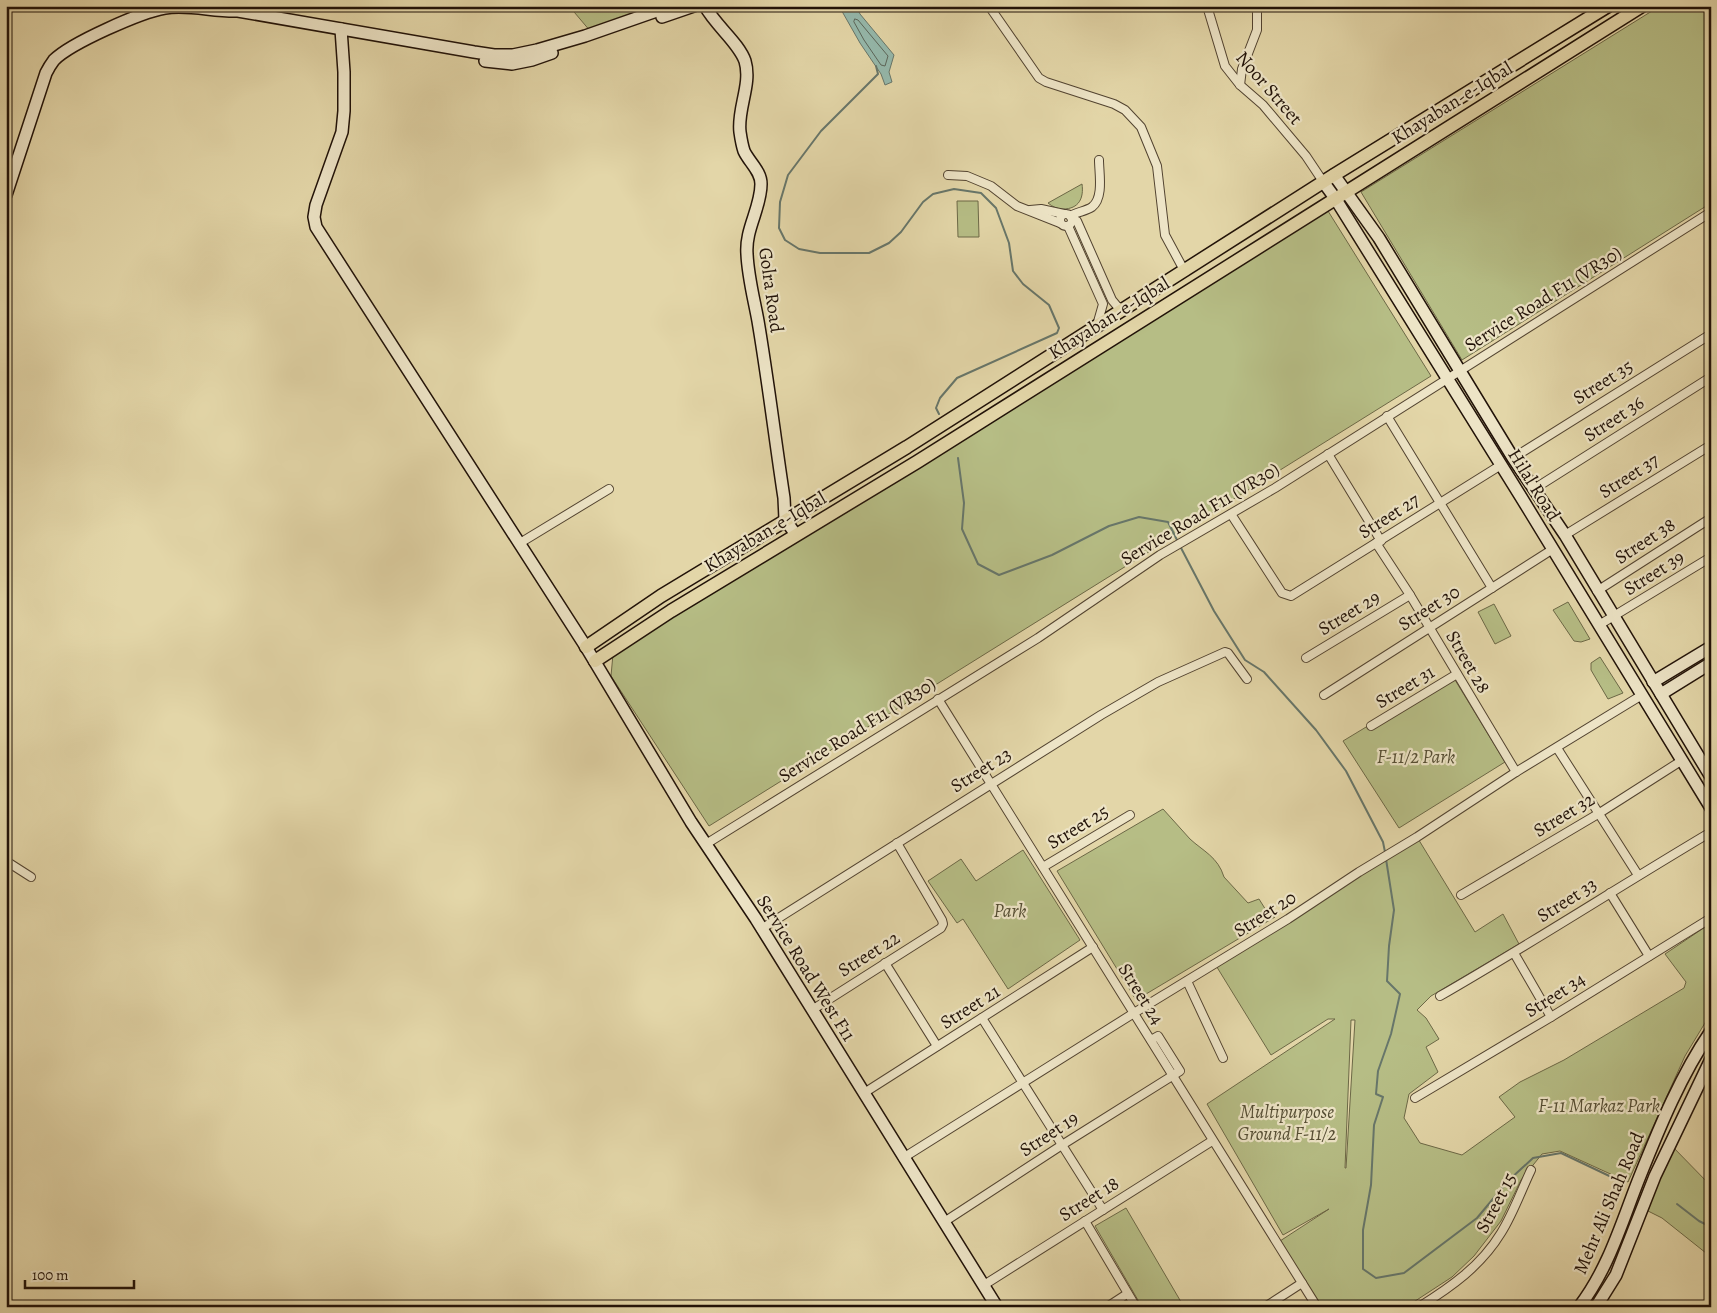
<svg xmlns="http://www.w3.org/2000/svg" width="1717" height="1313" viewBox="0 0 1717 1313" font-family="Alegreya,serif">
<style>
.green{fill:#b6bd85;stroke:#6c6846;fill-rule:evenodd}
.water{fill:#95b9ac;stroke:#67766a}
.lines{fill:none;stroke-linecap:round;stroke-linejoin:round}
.shore{stroke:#5b665a;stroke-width:1}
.stream{stroke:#67766a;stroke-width:2}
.street-casing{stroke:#524330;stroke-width:10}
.secondary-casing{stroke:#211208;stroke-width:14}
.primary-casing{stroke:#211208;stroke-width:15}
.street{stroke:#ede4c6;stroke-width:8}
.secondary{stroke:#ede4c6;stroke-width:11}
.primary{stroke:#e3d6a8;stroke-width:12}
.labels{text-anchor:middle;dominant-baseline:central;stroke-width:4.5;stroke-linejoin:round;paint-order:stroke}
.street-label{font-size:19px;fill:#211208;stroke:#ede4c6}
.park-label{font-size:19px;font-style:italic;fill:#554e34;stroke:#ede4c6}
</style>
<rect width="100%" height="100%" fill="#e3d6a8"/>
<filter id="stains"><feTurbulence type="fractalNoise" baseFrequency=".004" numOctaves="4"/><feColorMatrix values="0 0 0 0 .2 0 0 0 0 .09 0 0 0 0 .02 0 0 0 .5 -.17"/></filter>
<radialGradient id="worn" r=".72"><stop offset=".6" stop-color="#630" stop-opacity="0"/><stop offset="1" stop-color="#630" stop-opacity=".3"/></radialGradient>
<!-- green -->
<g class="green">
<path d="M 569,6 L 666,6 L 591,32 Z"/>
<path d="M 1660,6 L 1711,6 L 1711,203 L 1462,360 L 1361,192 Z"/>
<path d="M 1082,184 C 1084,198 1079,209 1063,209 C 1057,209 1053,207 1048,203 Z"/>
<path d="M 957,201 L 978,201 L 979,237 L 958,237 Z"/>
<path d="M 1328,211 L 1431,376 L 709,826 L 611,676 L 613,654 Z"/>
<path d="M 1568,602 L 1590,639 L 1581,642 L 1574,641 L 1553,610 Z"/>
<path d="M 1494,604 L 1511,636 L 1495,644 L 1478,612 Z"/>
<path d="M 1600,657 L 1623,693 L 1608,699 L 1591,670 L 1591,663 Z"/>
<path d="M 1452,675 L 1505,762 L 1399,828 L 1343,741 Z"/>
<path d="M 1163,809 C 1172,819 1181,829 1190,839 C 1203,851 1218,857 1224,877 L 1248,903 L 1259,899 L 1269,915 L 1275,917 L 1136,1000 L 1057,871 Z"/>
<path d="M 1417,837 L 1475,932 L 1503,914 L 1519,944 L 1431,996 L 1417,1010 L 1426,1018 L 1439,1039 L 1426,1047 L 1438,1072 L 1409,1094 L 1404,1118 L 1420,1143 L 1462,1155 L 1515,1117 L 1499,1097 L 1520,1082 L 1564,1060 L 1684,988 L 1686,982 L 1665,954 L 1711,923 L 1711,1013 L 1685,1056 L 1628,1182 L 1560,1151 L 1542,1154 L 1521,1180 L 1501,1221 L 1474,1256 L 1452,1277 L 1406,1307 L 1322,1307 L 1280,1241 L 1329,1209 L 1283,1235 L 1207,1104 L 1335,1019 L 1328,1019 L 1271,1055 L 1215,964 ZM 1351,1020 L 1355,1020 L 1346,1168 L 1345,1168 Z"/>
<path d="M 1023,850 L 1080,940 L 1008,989 L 963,919 L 957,923 L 928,881 L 961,859 L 976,881 Z"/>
<path d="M 1670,1144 L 1711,1186 L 1711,1257 L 1662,1218 L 1648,1211 Z"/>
<path d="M 1126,1208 L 1184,1307 L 1142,1307 L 1095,1226 Z"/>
</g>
<!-- water -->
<path class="water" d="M 839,6 L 856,6 L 860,14 L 894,55 L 889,72 L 892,82 L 885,85 L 881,74 L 860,43 Z"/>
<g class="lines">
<!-- shore -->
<path class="shore" d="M 855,19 L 858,20 L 888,56 L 885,66 L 881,65 L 864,40 L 854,22 Z"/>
<!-- stream -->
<g class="stream">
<path d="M 876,66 L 878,74 L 821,131 L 788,175 L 780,202 L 779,228 L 785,240 L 799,249 L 820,253 L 869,253 L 889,243 L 901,232 L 923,202 L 933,194 L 954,189 L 981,193 L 996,208 L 1009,243 L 1013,271 L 1023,284 L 1049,305 L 1059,328 L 1057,333 L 957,378 L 940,398 L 936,408 L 939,414"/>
<path d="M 958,458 L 964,503 L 962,529 L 978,564 L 999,575 L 1052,555 L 1109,526 L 1139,517 L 1168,522 L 1178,542"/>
<path d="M 1180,546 L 1214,611 L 1245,660 L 1264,672 L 1316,730 L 1346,771 L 1383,842 L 1385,852"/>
<path d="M 1386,859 L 1394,910 L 1389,946 L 1387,981 L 1400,994 L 1391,1034 L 1378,1071 L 1376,1094 L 1383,1097 L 1374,1125 L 1371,1185 L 1363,1230 L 1363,1269 L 1376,1278 L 1404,1273 L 1477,1218 L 1508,1181 L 1533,1158 L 1561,1153 L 1622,1182"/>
<path d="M 1677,1204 L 1699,1221 L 1711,1227"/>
</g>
<defs>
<g id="street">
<path d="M 989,6 L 1039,78 L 1046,82 L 1114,104 L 1125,110 L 1141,127 L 1157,166 L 1165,235 L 1185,272"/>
<path d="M 1207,6 L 1225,66 L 1240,85 L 1263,105 L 1306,156 L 1324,183"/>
<path d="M 1240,85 L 1242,69 L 1257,30 L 1257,6"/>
<path d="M 948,175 L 967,176 L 991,186 L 1017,206 L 1060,223"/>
<path d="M 1030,210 L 1041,209 L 1064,214"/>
<circle cx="1066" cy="220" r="6"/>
<path d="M 1070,216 C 1077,212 1086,211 1092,207 C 1104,198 1099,173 1099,160"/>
<path d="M 1072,219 L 1077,221 L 1112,300 L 1117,306 L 1124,310"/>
<path d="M 1068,226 L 1103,304 L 1097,325"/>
<path d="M 1387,416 L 1492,588"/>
<path d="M 1328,454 L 1381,541"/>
<path d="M 1513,458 L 1711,334"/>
<path d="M 1534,489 L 1711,377"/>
<path d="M 1231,514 L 1282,593 L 1291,596 L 1501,465"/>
<path d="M 1565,535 L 1711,445"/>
<path d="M 520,543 L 609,489"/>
<path d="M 1376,543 L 1410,595 L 1516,772"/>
<path d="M 1597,591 L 1711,518"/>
<path d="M 1599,625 L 1711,557"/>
<path d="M 1306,658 L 1410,595"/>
<path d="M 1324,695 L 1553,549"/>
<path d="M 938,699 L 1317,1307"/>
<path d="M 1371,726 L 1457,674"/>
<path d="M 1557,748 L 1638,875"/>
<path d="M 706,844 L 1038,638 L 1160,555 L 1275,488 L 1711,212"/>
<path d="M 6,861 L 31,877"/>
<path d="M 1043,867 L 1130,815"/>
<path d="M 1610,893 L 1649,956"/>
<path d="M 1461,895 L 1598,814 L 1681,761"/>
<path d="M 761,929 L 1101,715 L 1158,682 L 1225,652 L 1228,653 L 1247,679"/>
<path d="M 1514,953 L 1551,1017"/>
<path d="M 885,963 L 937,1046"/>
<path d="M 1187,981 L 1223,1058"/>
<path d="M 1440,996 C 1532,943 1620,886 1711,832"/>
<path d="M 812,1010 L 941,928 L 943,924 L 942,920 L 897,843"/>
<path d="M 982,1018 L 1103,1210"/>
<path d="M 864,1093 L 1093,947"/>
<path d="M 1415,1098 L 1551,1017 L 1711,918"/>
<path d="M 903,1158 L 1134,1013 L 1288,919 L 1359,872 L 1417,837 L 1516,772 L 1642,695"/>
<path d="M 1085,1221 L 1136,1307"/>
<path d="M 944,1222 L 1062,1145 L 1180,1071 L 1158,1036 L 1151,1040"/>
<path d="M 984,1285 L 1212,1141"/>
<path d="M 1107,1307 L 1127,1294"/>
<path d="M 1265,1307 L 1302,1283"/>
<path d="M 1419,1307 C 1451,1287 1481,1266 1501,1233 C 1513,1214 1521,1191 1531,1170"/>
</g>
<g id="secondary">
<path d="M 705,6 C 715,25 739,43 745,61 C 752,84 737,109 740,132 C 741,139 742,145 744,151 C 749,162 761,171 761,184 C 761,208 745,229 747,254 C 748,277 754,299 758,321 C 768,380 775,439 784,498 L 785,519 L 796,535"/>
<path d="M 662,17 L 694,6"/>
<path d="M 341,29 L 344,72 L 344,111 L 342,132 L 316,205 L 314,217 L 316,227 L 586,647 L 691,822 L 756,919 L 997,1307"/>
<path d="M 485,61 L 512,64 L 532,60 L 552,53"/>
<path d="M 1334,175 L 1379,238 L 1513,458 L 1565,535 L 1711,777"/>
<path d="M 1324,183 L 1335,198 L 1521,497 L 1711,808"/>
<path d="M 6,195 L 46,73 C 48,69 51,64 54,60 C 71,43 141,12 165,8 C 189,4 214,12 238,11 L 474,52 L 494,55 L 513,55 L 537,50 L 585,36 L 671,6"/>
<path d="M 1653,682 L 1711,647"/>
<path d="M 1661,694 L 1711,663"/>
<path d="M 1579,1307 C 1609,1268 1622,1221 1640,1176 C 1660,1126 1681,1075 1711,1031"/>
<path d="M 1596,1307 L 1616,1275 L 1655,1176 L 1711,1059"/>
</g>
<g id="primary">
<path d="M 586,647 L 661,596 L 907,447 L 1334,175 L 1608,6"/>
<path d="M 595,661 L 671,611 L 917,462 L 1642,6"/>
</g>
</defs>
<!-- street casing -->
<use href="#street" class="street-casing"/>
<!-- secondary casing -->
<use href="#secondary" class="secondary-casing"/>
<!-- primary casing -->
<use href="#primary" class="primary-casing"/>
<!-- street -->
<use href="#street" class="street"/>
<!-- secondary -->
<use href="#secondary" class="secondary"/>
<!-- primary -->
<use href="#primary" class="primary"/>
</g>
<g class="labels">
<!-- street labels -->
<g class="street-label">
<text transform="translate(1269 88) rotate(49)">Noor Street</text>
<text transform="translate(1452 103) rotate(-32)">Khayaban-e-Iqbal</text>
<text transform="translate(771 290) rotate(82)">Golra Road</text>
<text transform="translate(1543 299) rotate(-32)">Service Road F11 (VR30)</text>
<text transform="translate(1109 318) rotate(-32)">Khayaban-e-Iqbal</text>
<text transform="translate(1603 382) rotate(-32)">Street 35</text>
<text transform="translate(1614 419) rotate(-33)">Street 36</text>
<text transform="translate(1629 476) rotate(-32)">Street 37</text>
<text transform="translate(1534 485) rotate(58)">Hilal Road</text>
<text transform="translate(1200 514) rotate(-31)">Service Road F11 (VR30)</text>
<text transform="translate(1389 516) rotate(-32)">Street 27</text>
<text transform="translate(765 532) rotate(-31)">Khayaban-e-Iqbal</text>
<text transform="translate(1645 541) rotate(-33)">Street 38</text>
<text transform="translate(1654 573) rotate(-32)">Street 39</text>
<text transform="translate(1429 608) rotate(-32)">Street 30</text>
<text transform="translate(1349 613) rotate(-31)">Street 29</text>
<text transform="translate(1468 662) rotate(60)">Street 28</text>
<text transform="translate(1405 687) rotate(-31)">Street 31</text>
<text transform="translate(857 730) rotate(-32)">Service Road F11 (VR30)</text>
<text transform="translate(981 770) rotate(-32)">Street 23</text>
<text transform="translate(1564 815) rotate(-31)">Street 32</text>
<text transform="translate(1078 827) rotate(-31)">Street 25</text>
<text transform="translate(1567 900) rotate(-32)">Street 33</text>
<text transform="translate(1265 914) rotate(-32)">Street 20</text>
<text transform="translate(869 954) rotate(-32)">Street 22</text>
<text transform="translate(806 968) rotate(58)">Service Road West F11</text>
<text transform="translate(1141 994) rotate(58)">Street 24</text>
<text transform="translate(1555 995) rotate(-32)">Street 34</text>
<text transform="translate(970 1007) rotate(-32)">Street 21</text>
<text transform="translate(1049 1134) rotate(-33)">Street 19</text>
<text transform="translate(1089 1199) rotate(-32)">Street 18</text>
<text transform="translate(1496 1203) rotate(-62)">Street 15</text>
<text transform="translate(1609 1203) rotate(-67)">Mehr Ali Shah Road</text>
</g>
<!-- park labels -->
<g class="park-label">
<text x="1416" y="757">F-11/2 Park</text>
<text x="1010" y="911">Park</text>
<text x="1599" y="1106">F-11 Markaz Park</text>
<text x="1287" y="1112">Multipurpose<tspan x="1287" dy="22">Ground F-11/2</tspan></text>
</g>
</g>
<!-- margin -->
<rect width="1717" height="1313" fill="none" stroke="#e3d6a8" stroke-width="25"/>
<rect x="8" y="8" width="1702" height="1298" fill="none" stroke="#211208" stroke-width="2.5"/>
<rect x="12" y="12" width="1692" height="1288" fill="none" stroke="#211208"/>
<!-- scale -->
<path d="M25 1280v8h109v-8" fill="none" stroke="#211208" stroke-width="2.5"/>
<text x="32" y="1280" font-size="15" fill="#211208" stroke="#ede4c6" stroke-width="4" paint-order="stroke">100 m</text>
<rect width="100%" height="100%" filter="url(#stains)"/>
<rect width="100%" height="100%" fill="url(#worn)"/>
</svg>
